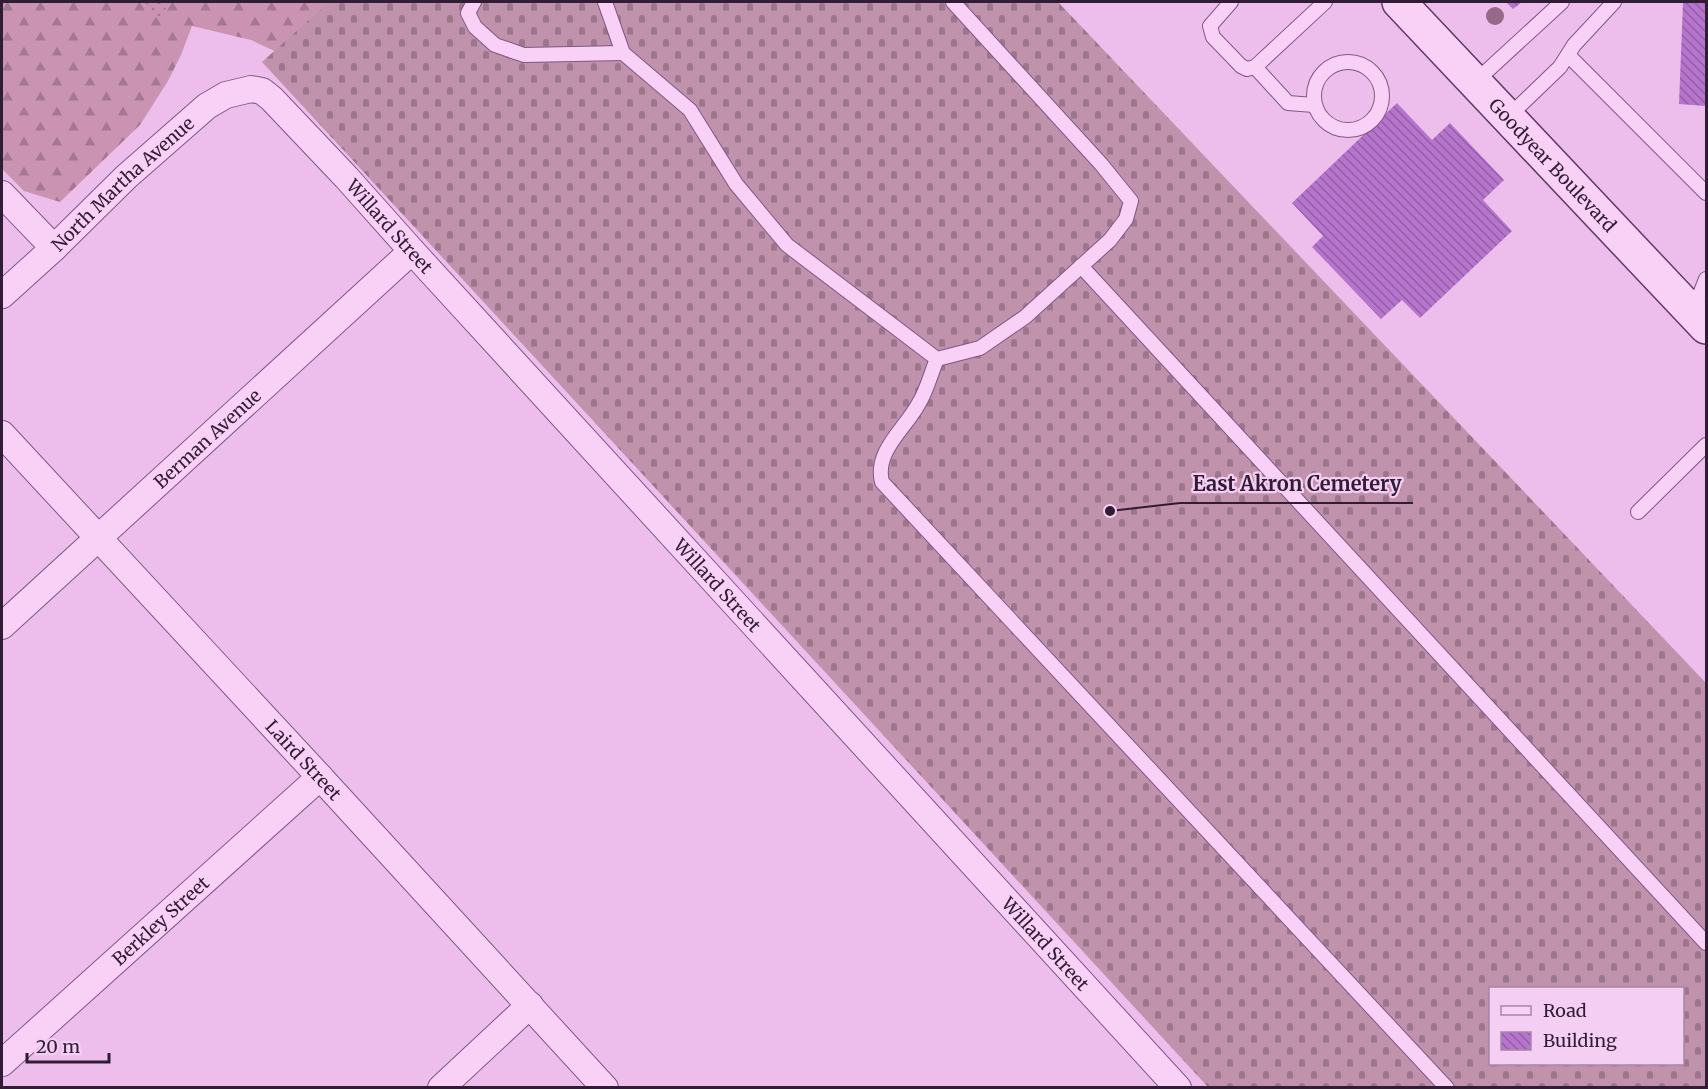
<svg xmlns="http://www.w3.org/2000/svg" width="1708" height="1089" viewBox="0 0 1708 1089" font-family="Merriweather,serif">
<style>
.grass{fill:url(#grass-dots)}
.forest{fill:url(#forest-firs)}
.cemetery{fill:url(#cemetery-stones);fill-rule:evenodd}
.building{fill:url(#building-back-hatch)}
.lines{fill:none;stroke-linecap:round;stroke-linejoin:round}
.lane-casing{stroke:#7f5786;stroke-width:16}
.street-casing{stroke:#7f5786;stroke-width:28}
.secondary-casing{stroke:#603b67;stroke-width:36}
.lane{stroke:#f9d1f7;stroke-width:14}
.street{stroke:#f9d1f7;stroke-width:26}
.secondary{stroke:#f9d1f7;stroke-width:33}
.tree{fill:#976888}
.labels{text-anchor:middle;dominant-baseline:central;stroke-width:4.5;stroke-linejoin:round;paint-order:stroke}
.street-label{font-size:18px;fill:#301c35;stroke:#f5cef3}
.leader{fill:none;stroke:#301c35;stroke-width:2}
.callout-dot{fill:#301c35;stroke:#f5cef3;stroke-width:2}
.callout-label{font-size:20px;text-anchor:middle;font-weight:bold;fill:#301c35;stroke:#f5cef3;stroke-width:4.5;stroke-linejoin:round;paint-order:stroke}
</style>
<defs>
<pattern id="grass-dots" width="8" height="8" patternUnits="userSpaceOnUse" patternTransform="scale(1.5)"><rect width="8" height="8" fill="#cb93b2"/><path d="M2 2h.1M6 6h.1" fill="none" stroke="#a57792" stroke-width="1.8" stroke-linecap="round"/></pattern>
<pattern id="forest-firs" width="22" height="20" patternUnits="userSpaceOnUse" patternTransform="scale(1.5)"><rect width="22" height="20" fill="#cb93b2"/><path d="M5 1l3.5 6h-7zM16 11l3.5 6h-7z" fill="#a57792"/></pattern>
<pattern id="cemetery-stones" width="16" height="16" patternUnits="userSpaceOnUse" patternTransform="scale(1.5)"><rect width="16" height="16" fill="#c092ab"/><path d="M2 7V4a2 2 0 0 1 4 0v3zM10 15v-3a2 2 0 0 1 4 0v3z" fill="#9c768c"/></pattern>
<pattern id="building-back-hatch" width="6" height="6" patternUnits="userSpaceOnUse" patternTransform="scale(1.5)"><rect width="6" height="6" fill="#b674cc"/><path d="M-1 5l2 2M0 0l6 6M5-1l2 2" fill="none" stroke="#945ea6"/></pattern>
</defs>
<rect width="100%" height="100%" fill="#edbeec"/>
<!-- grass -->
<path class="grass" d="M 141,2 L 171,2 L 158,20 Z"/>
<!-- forest -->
<path class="forest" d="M 2,2 L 141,2 L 158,19 L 171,2 L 379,2 L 294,60 L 251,40 L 192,26 L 181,55 L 168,81 L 140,125 L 60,202 L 24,191 L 2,169 Z"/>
<!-- cemetery -->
<path class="cemetery" d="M 329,2 L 1058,2 L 1706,683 L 1706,1087 L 1208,1087 L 262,62 ZM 1490,988 L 1682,988 L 1682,1064 L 1490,1064 Z"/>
<!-- building -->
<g class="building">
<path d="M 1506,2 L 1522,2 L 1513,9 Z"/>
<path d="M 1683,2 L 1706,2 L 1706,106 L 1679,104 Z"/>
<path d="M 1397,103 L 1432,140 L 1450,123 L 1504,180 L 1483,200 L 1512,231 L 1420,318 L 1402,300 L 1381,319 L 1312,247 L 1323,236 L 1292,203 Z"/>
</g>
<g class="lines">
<defs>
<g id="lane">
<path d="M 474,2 L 468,13 L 475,27 L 495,45 L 524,55 L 623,53"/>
<path d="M 605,2 L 623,53 L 690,110 L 736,184 L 787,245 L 937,359 L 980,348 L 1025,317 L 1110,240 L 1126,219 L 1131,201 L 1101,164 L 953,2"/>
<path d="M 1231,2 L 1210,26 L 1213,37 L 1241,66 L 1247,69 L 1255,67 L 1325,2"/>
<path d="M 1568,55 L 1706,193"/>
<circle cx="1348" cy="96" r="34"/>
<path d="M 1255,67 L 1288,103 L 1314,105"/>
<path d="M 1475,82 L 1562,2"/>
<path d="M 1508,117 L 1560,67 L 1574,45 L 1614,2"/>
<path d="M 1081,266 L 1706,943"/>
<path d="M 1693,312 L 1706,279"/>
<path d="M 937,359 C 931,373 927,390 919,403 C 906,428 874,451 882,482 L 1447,1088"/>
<path d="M 1638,512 L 1706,445"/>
</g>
<g id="street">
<path d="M 2,194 L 54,248"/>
<path id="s1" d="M 2,295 L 54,248 L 126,177 L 207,106 L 226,95 L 251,89 L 262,91 L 272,99 L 346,177 L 412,251 L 1178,1088"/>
<path id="s2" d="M 2,434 L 320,777 L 605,1088"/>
<path id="s3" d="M 2,626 L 412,251"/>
<path id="s4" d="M 2,1063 L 320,777"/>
<path d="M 441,1088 L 530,1005"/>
</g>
<g id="secondary">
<path id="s5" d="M 1399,2 L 1706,327"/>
</g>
</defs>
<!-- lane casing -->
<use href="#lane" class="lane-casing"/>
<!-- street casing -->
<use href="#street" class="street-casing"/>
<!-- secondary casing -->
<use href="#secondary" class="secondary-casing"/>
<!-- lane -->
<use href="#lane" class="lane"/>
<!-- street -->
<use href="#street" class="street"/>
<!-- secondary -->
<use href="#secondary" class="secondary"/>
</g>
<!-- trees -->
<circle class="tree" cx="1495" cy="16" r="9"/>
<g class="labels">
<!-- street labels -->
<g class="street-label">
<text stroke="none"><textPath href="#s5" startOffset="224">Goodyear Boulevard</textPath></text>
<text stroke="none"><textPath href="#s1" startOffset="164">North Martha Avenue</textPath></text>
<text stroke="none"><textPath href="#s1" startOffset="524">Willard Street</textPath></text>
<text stroke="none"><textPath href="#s3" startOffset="278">Berman Avenue</textPath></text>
<text stroke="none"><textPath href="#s1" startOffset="1010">Willard Street</textPath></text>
<text stroke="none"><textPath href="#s2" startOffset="444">Laird Street</textPath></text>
<text stroke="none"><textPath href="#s4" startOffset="213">Berkley Street</textPath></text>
<text stroke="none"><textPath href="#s1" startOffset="1496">Willard Street</textPath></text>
</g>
</g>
<!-- callouts -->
<path class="leader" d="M1110 511L1180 503H1413"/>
<circle class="callout-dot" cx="1110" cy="511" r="6"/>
<g class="callout-label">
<text x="1297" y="491">East Akron Cemetery</text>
</g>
<!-- border -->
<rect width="1708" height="1089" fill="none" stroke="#301c35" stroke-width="6"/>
<!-- legend -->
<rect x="1489" y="987" width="195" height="78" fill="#f5cef3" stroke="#a687a7" stroke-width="1.5"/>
<rect x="1501" y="1006" width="30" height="9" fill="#f9d1f7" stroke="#a687a7" stroke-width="1.5"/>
<text x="1543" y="1017" font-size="18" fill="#301c35">Road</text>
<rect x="1501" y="1032" width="30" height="18" fill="url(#building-back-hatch)" stroke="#a687a7" stroke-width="1.5"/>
<text x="1543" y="1047" font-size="18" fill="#301c35">Building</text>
<!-- scale -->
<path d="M27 1053v9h82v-9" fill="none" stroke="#301c35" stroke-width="3"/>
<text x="36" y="1053" font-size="18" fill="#301c35" stroke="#f5cef3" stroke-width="4.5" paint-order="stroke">20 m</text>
</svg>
